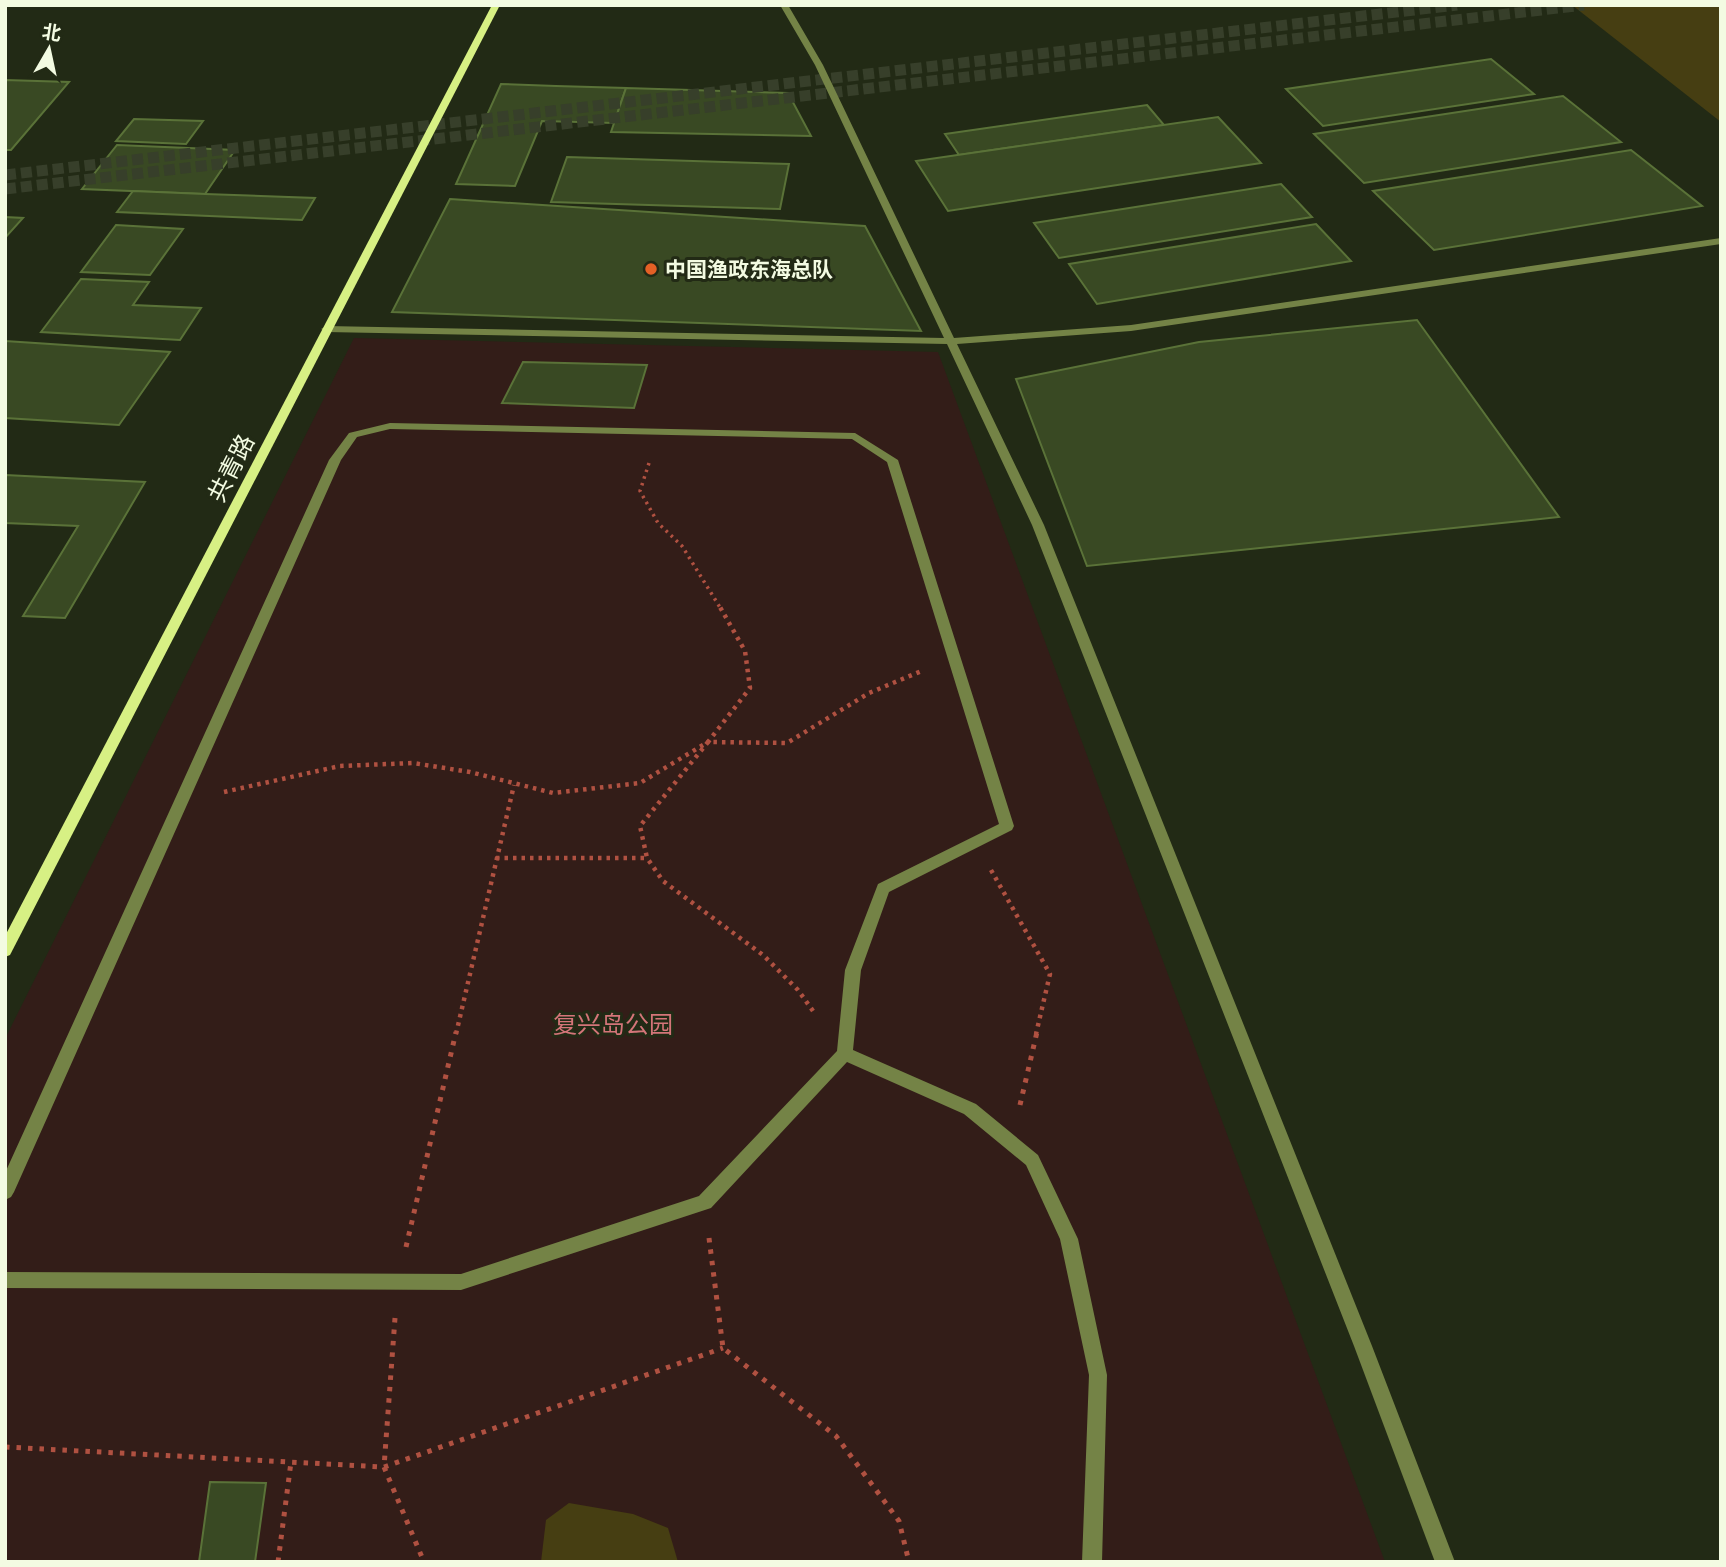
<svg xmlns="http://www.w3.org/2000/svg" width="1726" height="1567" viewBox="0 0 1726 1567" font-family="Raleway,'Noto Sans SC',sans-serif">
<style>
.green{fill:#331d18}
.water{fill:#463e12}
.building{fill:#394923;stroke:#5a7238;stroke-width:2}
.lines{fill:none;stroke-linecap:round;stroke-linejoin:round}
.primary-tunnel{stroke:#373f2a;stroke-width:11;stroke-dasharray:11 5;stroke-linecap:butt}
.path-far2{stroke:#b05141;stroke-width:3.5;stroke-dasharray:2.5 4.5;stroke-linecap:butt}
.path-far1{stroke:#b05141;stroke-width:4.5;stroke-dasharray:3.5 5;stroke-linecap:butt}
.path{stroke:#b05141;stroke-width:5;stroke-dasharray:4.5 7;stroke-linecap:butt}
.lane{fill:#748346;fill-rule:evenodd}
.street{fill:#748346;fill-rule:evenodd}
.secondary{fill:#d7f084;fill-rule:evenodd}
.poi-dot{fill:#e46025;stroke:#222a15;stroke-width:2.5}
.labels{text-anchor:middle;dominant-baseline:central;stroke-width:6;stroke-linejoin:round;paint-order:stroke}
.far-poi-label{font-size:21px;font-weight:bold;fill:#f3fbe2;stroke:#222a15;text-anchor:start}
.street-label{font-size:24px;fill:#f3fbe2;stroke:#222a15}
.park-label{font-size:24px;fill:#d47579;stroke:#222a15}
</style>
<rect width="100%" height="100%" fill="#222a15"/>
<!-- green -->
<path class="green" d="M 354,338 L 938,352 L 1385,1562 L 5,1562 L 5,1039 Z"/>
<!-- water -->
<g class="water">
<path d="M 1572,5 L 1721,5 L 1721,122 Z"/>
<path d="M 569,1503 L 633,1514 L 668,1528 L 678,1562 L 541,1562 L 546,1520 Z"/>
</g>
<!-- building -->
<g class="building">
<path d="M 1491,59 L 1534,94 L 1323,126 L 1286,89 Z"/>
<path d="M 5,80 L 69,82 L 11,150 L 5,150 Z"/>
<path d="M 501,84 L 556,86 L 626,88 L 614,123 L 542,121 L 515,186 L 456,184 Z"/>
<path d="M 626,88 L 788,93 L 811,136 L 611,132 Z"/>
<path d="M 1563,96 L 1621,142 L 1364,183 L 1314,134 Z"/>
<path d="M 1147,105 L 1164,125 L 959,155 L 945,134 Z"/>
<path d="M 1218,117 L 1261,163 L 948,211 L 916,161 Z"/>
<path d="M 134,119 L 203,121 L 186,144 L 116,141 Z"/>
<path d="M 117,145 L 235,150 L 205,194 L 82,189 Z"/>
<path d="M 1631,150 L 1702,206 L 1434,250 L 1373,191 Z"/>
<path d="M 567,157 L 789,164 L 780,209 L 551,202 Z"/>
<path d="M 1281,184 L 1312,217 L 1059,258 L 1034,223 Z"/>
<path d="M 133,191 L 205,194 L 315,198 L 302,220 L 117,212 Z"/>
<path d="M 450,199 L 865,226 L 921,331 L 392,312 Z"/>
<path d="M 5,217 L 23,218 L 5,238 Z"/>
<path d="M 1316,224 L 1351,261 L 1097,304 L 1069,264 Z"/>
<path d="M 116,225 L 183,229 L 150,275 L 81,272 Z"/>
<path d="M 81,279 L 149,282 L 133,305 L 201,308 L 180,340 L 41,332 Z"/>
<path d="M 1417,320 L 1559,517 L 1087,566 L 1016,379 L 1199,342 Z"/>
<path d="M 5,341 L 170,352 L 119,425 L 5,418 Z"/>
<path d="M 523,362 L 647,365 L 634,408 L 502,403 Z"/>
<path d="M 5,475 L 145,482 L 65,618 L 23,616 L 78,526 L 5,523 Z"/>
<path d="M 210,1482 L 266,1483 L 255,1562 L 199,1562 Z"/>
</g>
<g class="lines">
<!-- primary-tunnel -->
<g class="primary-tunnel">
<path d="M 5,175 L 1457,5"/>
<path d="M 5,189 L 1584,5"/>
</g>
<!-- path-far2 -->
<path class="path-far2" d="M 649,463 L 640,491 L 658,523 L 682,546 L 721,609"/>
<!-- path-far1 -->
<g class="path-far1">
<path d="M 224,792 L 340,766 L 413,763 L 470,772 L 553,793 L 640,783 L 708,742 L 750,688 L 745,651 L 720,607"/>
<path d="M 496,858 L 647,858"/>
<path d="M 991,870 L 1050,974 L 1036,1034"/>
<path d="M 813,1011 L 798,990 L 763,955 L 663,881 L 647,858 L 640,826 L 708,742 L 787,743 L 869,693 L 924,670"/>
<path d="M 456,1034 L 514,785"/>
</g>
<!-- path -->
<g class="path">
<path d="M 1020,1105 L 1037,1032"/>
<path d="M 709,1238 L 723,1348 L 836,1436 L 899,1521 L 909,1562"/>
<path d="M 406,1247 L 456,1032"/>
<path d="M 395,1318 L 384,1467 L 424,1562"/>
<path d="M 5,1447 L 384,1467 L 723,1348"/>
<path d="M 278,1562 L 291,1462"/>
</g>
<!-- lane -->
<path class="lane" d="M 780,5 L 788,5 L 823,65 L 954,338 L 1131,325 L 1721,238 L 1721,244 L 1131,331 L 957,344 L 1044,525 L 1372,1346 L 1455,1562 L 1435,1562 L 1354,1346 L 1032,525 L 947,344 L 326,332 L 321,329 L 326,326 L 944,338 L 815,65 Z"/>
<!-- street -->
<path class="street" d="M 390,423 L 855,433 L 898,460 L 1014,826 L 1012,830 L 889,892 L 861,970 L 853,1050 L 976,1104 L 1038,1155 L 1078,1239 L 1107,1375 L 1102,1562 L 1082,1562 L 1089,1375 L 1060,1239 L 1026,1165 L 964,1114 L 847,1062 L 711,1208 L 461,1290 L 5,1288 L 5,1272 L 461,1274 L 699,1196 L 837,1051 L 845,970 L 878,884 L 999,824 L 887,462 L 852,439 L 390,429 L 357,437 L 341,460 L 14,1192 L 11,1197 L 5,1200 L 5,1173 L 329,460 L 349,433 Z"/>
<!-- secondary -->
<path class="secondary" d="M 492,5 L 500,5 L 10,955 L 5,957 L 5,936 Z"/>
</g>
<!-- markers -->
<circle class="poi-dot" cx="651" cy="269" r="7"/>
<g class="labels">
<!-- far-poi labels -->
<g class="far-poi-label">
<text x="665" y="269">中国渔政东海总队</text>
</g>
<!-- street labels -->
<g class="street-label">
<text transform="translate(231 468) rotate(-63)">共青路</text>
</g>
<!-- park labels -->
<g class="park-label">
<text x="613" y="1024">复兴岛公园</text>
</g>
</g>
<!-- border -->
<rect width="1726" height="1567" fill="none" stroke="#f3fbe2" stroke-width="14"/>
<!-- north arrow -->
<g transform="translate(49 49) rotate(9)" stroke="#222a15" stroke-width="5" paint-order="stroke">
<path d="M0-5L12 26L0 18L-12 26Z" fill="#f3fbe2"/>
<text y="-10" font-size="19" font-weight="bold" text-anchor="middle" fill="#f3fbe2">北</text>
</g>
</svg>
